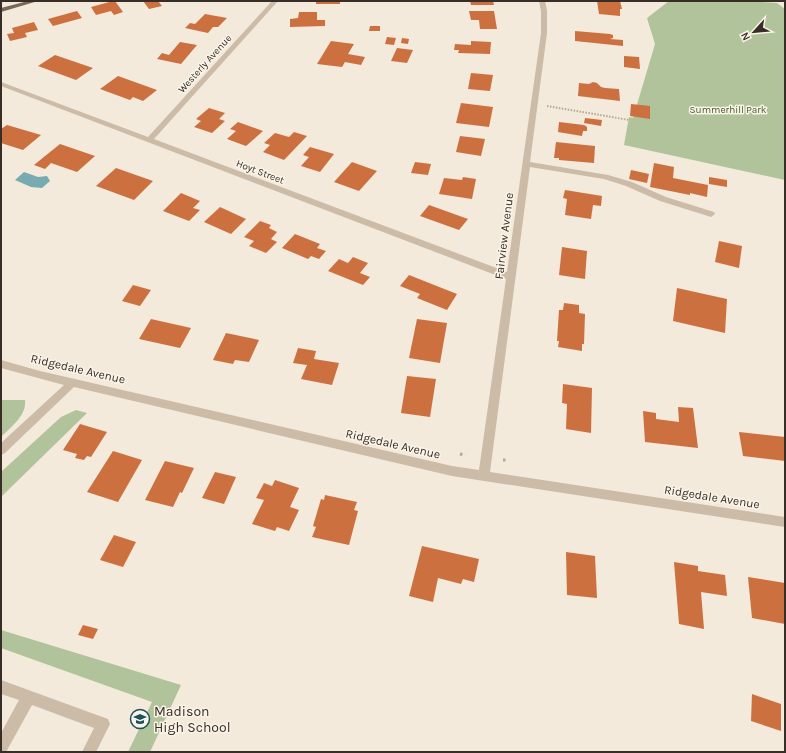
<svg xmlns="http://www.w3.org/2000/svg" width="786" height="753" viewBox="0 0 786 753" font-family="Karla,sans-serif">
<style>
.green{fill:#b1c39a}
.water{fill:#78aab2}
.building{fill:#cc7040}
.lines{fill:none;stroke-linecap:round;stroke-linejoin:round}
.path-far1{stroke:#b8a590;stroke-width:2;stroke-dasharray:1.5 1.5;stroke-linecap:butt}
.path{stroke:#b8a590;stroke-width:3;stroke-dasharray:2.5 2.5;stroke-linecap:butt}
.minor{fill:#ccbba6;fill-rule:evenodd}
.major{fill:#7a6758;fill-rule:evenodd}
.labels{text-anchor:middle;dominant-baseline:central;stroke-width:3;stroke-linejoin:round;paint-order:stroke}
.far-street-label{font-size:10px;fill:#382e27;stroke:#faf4e8}
.far-park-label{font-size:10px;fill:#42572a;stroke:#faf4e8}
.street-label{font-size:12px;fill:#382e27;stroke:#faf4e8}
.near-poi-label{font-size:14px;fill:#382e27;stroke:#faf4e8;text-anchor:start}
</style>
<rect width="100%" height="100%" fill="#f3eadb"/>
<!-- green -->
<g class="green">
<path d="M 669,1 L 750,1 L 777,3 L 785,9 L 785,180 L 624,145 L 629,117 L 633,118 L 655,44 L 647,18 Z"/>
<path d="M 1,400 L 25,400 C 27,415 11,427 1,437 Z"/>
<path d="M 76,410 L 87,413 L 1,497 L 1,472 L 61,417 Z"/>
<path d="M 1,630 L 181,685 L 150,752 L 128,752 L 152,702 L 1,648 Z"/>
</g>
<!-- water -->
<path class="water" d="M 24,172 L 38,177 L 47,176 L 50,181 L 42,188 L 31,187 L 15,180 Z"/>
<!-- building -->
<g class="building">
<path d="M 113,1 L 115,1 L 123,12 L 114,15 L 111,11 L 96,15 L 91,7 Z"/>
<path d="M 143,1 L 158,1 L 162,6 L 149,9 Z"/>
<rect x="316" y="1" width="24" height="3"/>
<path d="M 470,1 L 493,1 L 494,5 L 471,5 Z"/>
<path d="M 597,1 L 620,1 L 622,9 L 620,9 L 620,16 L 599,14 Z"/>
<path d="M 77,11 L 82,18 L 53,26 L 48,19 Z"/>
<path d="M 469,11 L 494,11 L 497,29 L 480,29 L 479,20 L 471,20 Z"/>
<path d="M 299,12 L 317,12 L 317,20 L 325,20 L 325,26 L 290,27 L 290,19 L 298,18 Z"/>
<path d="M 205,14 L 227,18 L 218,27 L 213,27 L 208,33 L 185,28 L 190,23 L 195,24 Z"/>
<path d="M 34,22 L 38,30 L 25,33 L 27,37 L 10,41 L 7,34 L 14,33 L 12,28 Z"/>
<path d="M 370,26 L 380,26 L 380,31 L 369,31 Z"/>
<path d="M 575,31 L 610,34 L 613,35 L 613,38 L 610,39 L 623,40 L 623,46 L 575,41 Z"/>
<path d="M 387,37 L 396,38 L 394,45 L 385,44 Z"/>
<path d="M 402,38 L 409,39 L 408,44 L 401,43 Z"/>
<path d="M 331,41 L 354,44 L 348,54 L 365,57 L 361,65 L 345,62 L 342,67 L 317,64 Z"/>
<path d="M 471,41 L 491,42 L 490,54 L 458,53 L 459,50 L 454,50 L 455,44 L 471,45 Z"/>
<path d="M 180,42 L 197,45 L 181,64 L 157,59 L 162,53 L 169,55 Z"/>
<path d="M 397,48 L 413,50 L 407,63 L 391,61 Z"/>
<path d="M 55,55 L 93,68 L 76,80 L 38,66 Z"/>
<path d="M 624,56 L 639,57 L 640,69 L 624,67 Z"/>
<path d="M 471,73 L 493,75 L 490,91 L 468,89 Z"/>
<path d="M 118,76 L 157,90 L 143,101 L 133,97 L 130,100 L 100,89 Z"/>
<path d="M 593,82 L 597,83 L 601,87 L 605,88 L 619,89 L 620,101 L 578,96 L 579,83 L 589,84 Z"/>
<path d="M 461,103 L 493,107 L 489,127 L 456,123 Z"/>
<path d="M 631,104 L 650,106 L 650,119 L 630,116 Z"/>
<path d="M 209,108 L 225,113 L 219,119 L 225,121 L 212,133 L 194,127 L 201,121 L 196,119 Z"/>
<path d="M 585,118 L 602,120 L 601,126 L 584,123 Z"/>
<path d="M 238,122 L 263,131 L 246,146 L 227,139 L 236,131 L 230,129 Z"/>
<path d="M 559,122 L 584,125 L 587,127 L 587,131 L 583,131 L 582,136 L 558,132 Z"/>
<path d="M 7,125 L 41,135 L 23,150 L 1,143 L 1,129 Z"/>
<path d="M 294,132 L 307,136 L 284,160 L 263,152 L 270,145 L 264,143 L 275,133 L 289,137 Z"/>
<path d="M 460,136 L 485,139 L 481,156 L 456,152 Z"/>
<path d="M 556,142 L 595,146 L 594,163 L 559,160 L 559,158 L 554,158 Z"/>
<path d="M 60,144 L 95,156 L 77,172 L 51,163 L 45,169 L 34,165 Z"/>
<path d="M 310,147 L 334,154 L 320,172 L 301,166 L 309,157 L 303,155 Z"/>
<path d="M 352,162 L 377,171 L 359,191 L 334,182 Z"/>
<path d="M 415,162 L 431,164 L 428,175 L 411,173 Z"/>
<path d="M 654,163 L 674,167 L 673,178 L 708,185 L 707,197 L 690,193 L 690,195 L 650,187 Z"/>
<path d="M 116,168 L 153,181 L 134,200 L 96,186 Z"/>
<path d="M 631,170 L 649,174 L 647,183 L 629,179 Z"/>
<path d="M 463,177 L 476,179 L 472,199 L 439,194 L 444,178 L 462,180 Z"/>
<path d="M 709,177 L 727,180 L 727,187 L 709,184 Z"/>
<path d="M 565,190 L 602,196 L 601,206 L 593,205 L 591,219 L 565,215 L 567,199 L 563,198 Z"/>
<path d="M 181,193 L 200,201 L 193,208 L 200,210 L 189,221 L 163,211 Z"/>
<path d="M 429,205 L 468,219 L 459,230 L 420,216 Z"/>
<path d="M 220,207 L 246,219 L 231,234 L 204,222 Z"/>
<path d="M 260,221 L 271,225 L 269,228 L 277,232 L 271,239 L 277,242 L 266,253 L 249,246 L 254,241 L 244,237 Z"/>
<path d="M 295,234 L 320,244 L 317,248 L 326,251 L 319,259 L 311,256 L 308,259 L 282,248 Z"/>
<path d="M 719,241 L 742,246 L 739,268 L 715,262 Z"/>
<path d="M 562,247 L 587,251 L 585,279 L 559,275 Z"/>
<path d="M 353,257 L 368,263 L 360,273 L 370,277 L 363,285 L 328,271 L 339,259 L 348,263 Z"/>
<path d="M 409,275 L 457,294 L 447,310 L 417,298 L 420,294 L 400,286 Z"/>
<path d="M 133,285 L 151,290 L 140,306 L 122,301 Z"/>
<path d="M 677,288 L 727,299 L 725,333 L 673,321 Z"/>
<path d="M 564,303 L 579,305 L 579,313 L 585,314 L 584,344 L 582,344 L 582,351 L 558,347 L 559,341 L 557,341 L 559,310 L 563,310 Z"/>
<path d="M 151,319 L 191,328 L 180,348 L 139,339 Z"/>
<path d="M 417,319 L 447,323 L 440,363 L 409,358 Z"/>
<path d="M 226,333 L 259,340 L 249,362 L 235,360 L 233,364 L 213,360 Z"/>
<path d="M 298,348 L 316,351 L 314,359 L 339,363 L 332,385 L 301,379 L 307,365 L 293,363 Z"/>
<path d="M 407,376 L 436,379 L 430,417 L 401,413 Z"/>
<path d="M 563,384 L 592,388 L 591,433 L 566,429 L 567,404 L 562,403 Z"/>
<path d="M 678,407 L 693,408 L 698,448 L 645,442 L 643,411 L 656,413 L 656,419 L 679,422 Z"/>
<path d="M 80,424 L 107,432 L 91,457 L 87,456 L 84,460 L 75,458 L 77,454 L 63,450 Z"/>
<path d="M 739,432 L 785,437 L 785,461 L 743,456 Z"/>
<path d="M 113,451 L 142,460 L 118,502 L 87,492 Z"/>
<path d="M 165,461 L 194,468 L 182,493 L 180,492 L 173,507 L 145,500 Z"/>
<path d="M 215,472 L 236,477 L 224,504 L 202,498 Z"/>
<path d="M 275,480 L 299,488 L 290,507 L 299,510 L 289,531 L 277,527 L 275,531 L 252,524 L 264,500 L 256,498 L 264,483 L 272,486 Z"/>
<path d="M 325,495 L 357,502 L 354,510 L 358,511 L 349,545 L 312,537 L 316,527 L 313,526 L 321,499 L 324,500 Z"/>
<path d="M 114,535 L 136,542 L 123,567 L 100,560 Z"/>
<path d="M 422,546 L 479,559 L 474,582 L 463,579 L 461,584 L 438,578 L 433,602 L 409,596 Z"/>
<path d="M 566,552 L 595,556 L 597,598 L 567,595 Z"/>
<path d="M 674,562 L 698,566 L 698,571 L 725,575 L 727,596 L 701,592 L 704,629 L 679,624 Z"/>
<path d="M 748,577 L 785,583 L 785,624 L 752,618 Z"/>
<path d="M 83,625 L 98,629 L 93,639 L 78,635 Z"/>
<path d="M 752,694 L 781,704 L 781,731 L 751,721 Z"/>
</g>
<g class="lines">
<!-- path-far1 -->
<path class="path-far1" d="M 547,106 L 629,120"/>
<!-- path -->
<g class="path">
<path d="M 460,454 L 465,455"/>
<path d="M 503,460 L 507,460"/>
</g>
<!-- minor -->
<g class="minor">
<path d="M 272,1 L 278,1 L 154,139 L 507,272 L 541,33 L 541,11 L 539,1 L 545,1 L 547,11 L 547,33 L 530,162 L 608,175 L 632,182 L 666,197 L 714,212 L 715,214 L 711,217 L 708,216 L 660,201 L 626,186 L 604,179 L 530,167 L 490,472 L 785,517 L 785,527 L 452,476 L 74,387 L 5,453 L 1,455 L 1,443 L 64,385 L 1,368 L 1,360 L 40,371 L 452,466 L 479,470 L 506,279 L 1,86 L 1,82 L 148,137 Z"/>
<path d="M 1,680 L 108,719 L 110,724 L 96,752 L 82,752 L 94,728 L 32,705 L 6,752 L 1,752 L 1,733 L 19,700 L 1,694 Z"/>
</g>
<!-- major -->
<path class="major" d="M 28,1 L 38,1 L 1,12 L 1,8 Z"/>
</g>
<!-- icons -->
<defs>
<symbol id="school-ring" viewBox="-11 -11 22 22"><circle r="9.5" fill="#faf4e8" stroke="#1b515b" stroke-width="1.5"/><path d="M0-5L7-2L0 1L-7-2ZM-4 1L0 2.5L4 1V4Q0 6-4 4Z" fill="#1b515b"/></symbol>
</defs>
<g fill-rule="evenodd">
<use href="#school-ring" x="129" y="708" width="22" height="22"/>
</g>
<g class="labels">
<!-- far-street labels -->
<g class="far-street-label">
<text transform="translate(205 64) rotate(-48)">Westerly Avenue</text>
<text transform="translate(260 172) rotate(21)">Hoyt Street</text>
</g>
<!-- far-park labels -->
<g class="far-park-label">
<text x="728" y="110">Summerhill Park</text>
</g>
<!-- street labels -->
<g class="street-label">
<text transform="translate(504 236) rotate(-83)">Fairview Avenue</text>
<text transform="translate(78 369) rotate(13)">Ridgedale Avenue</text>
<text transform="translate(393 444) rotate(13)">Ridgedale Avenue</text>
<text transform="translate(712 497) rotate(9)">Ridgedale Avenue</text>
</g>
<!-- near-poi labels -->
<g class="near-poi-label">
<text x="154" y="711">Madison<tspan x="154" dy="16">High School</tspan></text>
</g>
</g>
<!-- border -->
<rect width="786" height="753" fill="none" stroke="#382e27" stroke-width="4"/>
<!-- north arrow -->
<g transform="translate(754 32) rotate(243)" stroke="#faf4e8" stroke-width="3" paint-order="stroke">
<path d="M0-3L7 15L0 10L-7 15Z" fill="#382e27"/>
<text y="-6" font-size="11" font-weight="bold" text-anchor="middle" fill="#382e27">N</text>
</g>
</svg>
